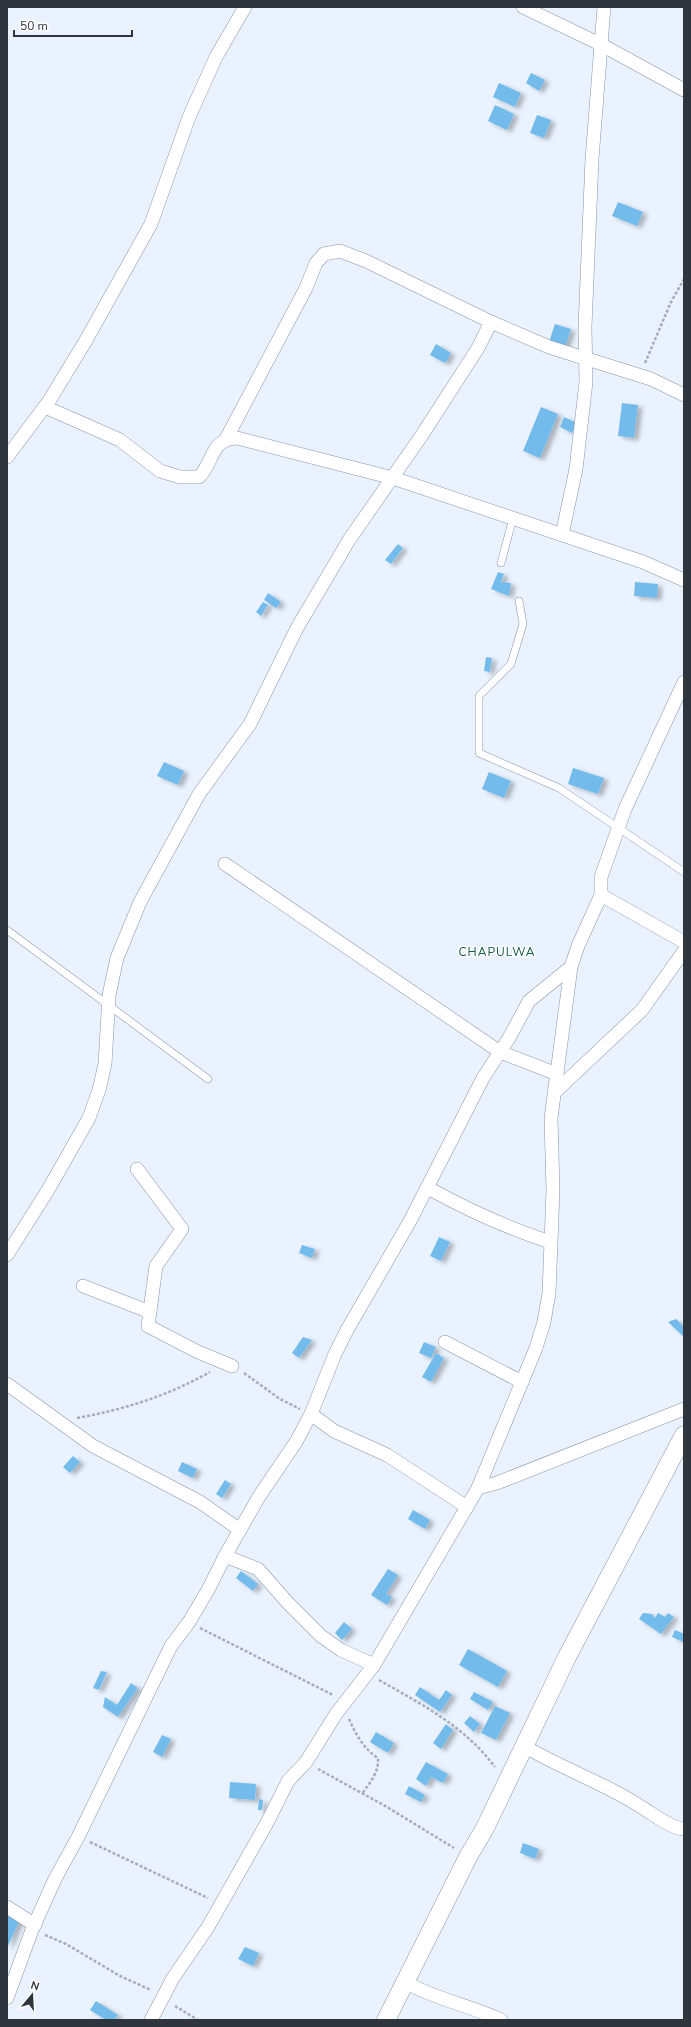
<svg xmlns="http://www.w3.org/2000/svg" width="691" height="2027" viewBox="0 0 691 2027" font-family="'Nunito Sans',sans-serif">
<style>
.building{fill:#72bbeb;filter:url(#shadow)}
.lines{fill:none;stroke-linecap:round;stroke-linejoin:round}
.lane-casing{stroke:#8895a8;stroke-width:8}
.street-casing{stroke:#8895a8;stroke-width:14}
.secondary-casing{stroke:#8895a8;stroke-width:19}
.path{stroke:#a6adb8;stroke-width:2.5;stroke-dasharray:3 2;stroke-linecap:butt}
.lane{stroke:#fff;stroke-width:7}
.street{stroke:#fff;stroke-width:13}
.secondary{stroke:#fff;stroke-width:18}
.labels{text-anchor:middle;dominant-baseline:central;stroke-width:3;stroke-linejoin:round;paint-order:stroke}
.quarter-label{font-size:12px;letter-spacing:1px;fill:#145c44;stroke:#fefefe}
</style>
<defs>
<filter id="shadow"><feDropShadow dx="4.5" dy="2.5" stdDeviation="2" flood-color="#0004"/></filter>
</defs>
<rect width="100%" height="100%" fill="#e9f2fe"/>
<!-- building -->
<g class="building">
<path d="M 531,73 L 545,80 L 539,91 L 526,83 Z"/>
<path d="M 499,83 L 521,93 L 515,107 L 493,97 Z"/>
<path d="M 495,105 L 514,114 L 507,130 L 488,121 Z"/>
<path d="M 537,115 L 551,120 L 544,138 L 530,133 Z"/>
<path d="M 618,202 L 643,212 L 637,226 L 612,216 Z"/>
<path d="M 555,324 L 571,329 L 565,348 L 549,342 Z"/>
<path d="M 436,344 L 451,353 L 445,363 L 430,355 Z"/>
<path d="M 622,403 L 638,405 L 634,438 L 618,436 Z"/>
<path d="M 541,407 L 558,414 L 540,458 L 523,451 Z"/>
<path d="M 564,417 L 577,423 L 572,433 L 560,427 Z"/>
<path d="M 398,544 L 403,548 L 391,564 L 385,560 Z"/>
<path d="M 498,572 L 504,574 L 501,582 L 511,583 L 509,596 L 491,589 Z"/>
<path d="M 635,582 L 658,584 L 657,598 L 634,596 Z"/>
<path d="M 268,593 L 281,602 L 276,608 L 264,600 Z"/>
<path d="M 263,602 L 268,605 L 261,616 L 256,612 Z"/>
<path d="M 486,657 L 492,658 L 490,672 L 484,671 Z"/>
<path d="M 164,762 L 184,771 L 178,785 L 157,776 Z"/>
<path d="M 573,768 L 604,778 L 598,794 L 568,784 Z"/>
<path d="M 489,772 L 511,781 L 504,798 L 482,789 Z"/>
<path d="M 439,1237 L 450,1242 L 441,1261 L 430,1256 Z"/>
<path d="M 302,1245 L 315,1249 L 312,1258 L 299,1253 Z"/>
<path d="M 676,1319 L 684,1327 L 684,1337 L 668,1322 Z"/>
<path d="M 303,1337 L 312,1340 L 299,1358 L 292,1353 Z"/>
<path d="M 424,1342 L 436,1347 L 431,1358 L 419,1353 Z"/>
<path d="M 436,1353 L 444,1358 L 431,1382 L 422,1377 Z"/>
<path d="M 73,1456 L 80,1462 L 70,1473 L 63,1467 Z"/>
<path d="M 182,1462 L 197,1469 L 193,1478 L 178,1471 Z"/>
<path d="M 225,1480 L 231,1484 L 222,1498 L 216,1494 Z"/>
<path d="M 413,1510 L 430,1520 L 425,1529 L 408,1519 Z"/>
<path d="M 388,1569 L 398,1575 L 386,1594 L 392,1597 L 387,1605 L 371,1595 Z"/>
<path d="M 241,1571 L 258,1584 L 253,1591 L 236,1578 Z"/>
<path d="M 643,1613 L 652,1614 L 655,1618 L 658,1613 L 665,1617 L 668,1613 L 674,1617 L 661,1634 L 639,1619 Z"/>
<path d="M 344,1622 L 352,1629 L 342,1640 L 335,1633 Z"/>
<path d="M 675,1630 L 684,1634 L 684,1642 L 672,1637 Z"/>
<path d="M 468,1649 L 507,1671 L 498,1687 L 459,1665 Z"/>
<path d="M 101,1671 L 107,1672 L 99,1690 L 93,1688 Z"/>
<path d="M 131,1683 L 138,1688 L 118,1717 L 103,1707 L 105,1697 L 117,1705 Z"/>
<path d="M 420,1687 L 439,1700 L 446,1690 L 452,1695 L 440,1712 L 415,1695 Z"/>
<path d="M 474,1692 L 493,1702 L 488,1710 L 470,1699 Z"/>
<path d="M 495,1706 L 510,1713 L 496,1740 L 481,1733 Z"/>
<path d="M 470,1716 L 480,1724 L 474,1732 L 464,1723 Z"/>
<path d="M 446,1724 L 453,1730 L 441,1749 L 433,1743 Z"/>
<path d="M 376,1732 L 394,1743 L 388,1753 L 370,1742 Z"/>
<path d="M 162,1735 L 171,1739 L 162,1757 L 153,1752 Z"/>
<path d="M 426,1762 L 448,1774 L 443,1783 L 431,1777 L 426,1786 L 416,1779 Z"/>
<path d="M 230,1782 L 256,1784 L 255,1800 L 229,1798 Z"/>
<path d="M 409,1786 L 425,1795 L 421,1802 L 405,1794 Z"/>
<path d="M 259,1799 L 263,1800 L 262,1810 L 258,1810 Z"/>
<path d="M 523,1843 L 539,1849 L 535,1859 L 520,1853 Z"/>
<path d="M 7,1913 L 20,1920 L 7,1948 Z"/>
<path d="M 245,1947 L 259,1953 L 253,1966 L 238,1959 Z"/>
<path d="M 96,2001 L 118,2015 L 114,2020 L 106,2020 L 90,2010 Z"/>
</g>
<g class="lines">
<defs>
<g id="lane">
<path d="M 501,563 L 513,518"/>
<path d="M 519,601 L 523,624 L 511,664 L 479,696 L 479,753 L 559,788 L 684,872"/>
<path d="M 7,930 L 208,1079"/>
</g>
<g id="street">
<path d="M 523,7 L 600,44 L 684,90"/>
<path d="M 45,407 L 120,440 L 160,471 L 180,477 L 199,477 C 215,461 209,440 237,438 L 393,478 L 643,562 L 684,580"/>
<path d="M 226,439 L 306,288 L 316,263 L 324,254 L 340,251 L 366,261 L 491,322 L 549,347 L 651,379 L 684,395"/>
<path d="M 7,457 L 49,401 L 85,342 L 151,224 L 189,117 L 216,57 L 245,7"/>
<path d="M 562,535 L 576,469 L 586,382 L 585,327 L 592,159 L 604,7"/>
<path d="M 225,864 L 500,1052 L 557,1074"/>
<path d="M 601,895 L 684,942"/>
<path d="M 555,1092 L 642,1010 L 684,951"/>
<path d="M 137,1169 L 182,1229 L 156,1266 L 148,1326 L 198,1352 L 232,1366"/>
<path d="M 428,1188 C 468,1210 507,1228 550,1242"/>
<path d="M 7,1255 L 48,1190 L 89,1118 L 99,1090 L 105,1064 L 109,995 L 117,958 L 140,902 L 199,794 L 250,724 L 297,628 L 349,540 L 422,435 L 478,348 L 491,322"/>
<path d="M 83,1286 L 150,1312"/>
<path d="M 445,1342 L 522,1382"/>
<path d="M 7,1384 L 93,1446 L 200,1502 L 240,1530"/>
<path d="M 311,1414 L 334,1431 L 387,1455 L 467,1507"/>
<path d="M 478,1488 L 497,1483 L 684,1409"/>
<path d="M 225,1556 L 258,1569 L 288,1603 L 321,1636 L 341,1650 L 374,1665"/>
<path d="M 524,1746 C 564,1770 608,1784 646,1810 C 657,1817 671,1828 684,1829"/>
<path d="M 7,1907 L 35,1925"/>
<path d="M 405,1982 C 437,2000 469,2005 501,2020"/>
<path d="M 7,1998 L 32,1930 L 55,1879 L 78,1837 L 171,1646 L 189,1622 L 208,1590 L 225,1556 L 260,1495 L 296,1442 L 311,1414 L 335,1354 L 347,1330 L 410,1221 L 483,1078 L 509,1038 L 529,1001 L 571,967 L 578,946 L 601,895 L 601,877 L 625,809 L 684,682"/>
<path d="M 151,2020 L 173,1978 L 208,1927 L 268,1821 L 288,1781 L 306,1762 L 336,1714 L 374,1665 L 478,1488 L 536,1348 L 544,1322 L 549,1293 L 553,1191 L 551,1118 L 571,967"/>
</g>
<path id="secondary" d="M 386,2020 L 468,1857 L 485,1828 L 567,1657 L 684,1435"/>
</defs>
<!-- lane casing -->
<use href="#lane" class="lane-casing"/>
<!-- street casing -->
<use href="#street" class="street-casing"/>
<!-- secondary casing -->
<use href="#secondary" class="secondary-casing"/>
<!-- path -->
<g class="path">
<path d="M 645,363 L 671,302 L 684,279"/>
<path d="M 244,1373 L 280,1399 L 300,1409"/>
<path d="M 77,1418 C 126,1409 167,1396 210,1372"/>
<path d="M 200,1628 L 333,1695"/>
<path d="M 379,1680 C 423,1705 464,1726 495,1767"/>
<path d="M 349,1719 C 356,1735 364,1749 378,1758 C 379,1773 370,1782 362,1794"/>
<path d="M 318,1769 L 387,1807 L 454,1848"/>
<path d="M 90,1842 L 208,1898"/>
<path d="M 45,1935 L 66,1944 L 120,1976 L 151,1990"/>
<path d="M 175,2006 L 198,2020"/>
</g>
<!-- lane -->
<use href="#lane" class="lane"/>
<!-- street -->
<use href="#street" class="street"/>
<!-- secondary -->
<use href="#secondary" class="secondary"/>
</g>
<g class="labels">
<!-- quarter labels -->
<g class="quarter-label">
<text x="497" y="952">CHAPULWA</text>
</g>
</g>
<!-- border -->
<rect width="691" height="2027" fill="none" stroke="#2f353c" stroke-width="16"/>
<!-- north arrow -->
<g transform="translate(32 1995) rotate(18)" stroke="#fefefe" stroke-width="3" paint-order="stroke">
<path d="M0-3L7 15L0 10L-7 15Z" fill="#2f353c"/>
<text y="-6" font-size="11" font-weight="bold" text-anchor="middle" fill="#2f353c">N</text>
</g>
<!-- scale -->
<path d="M14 30v6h118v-6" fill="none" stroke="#2f353c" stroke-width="2"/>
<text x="20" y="30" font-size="12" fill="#2f353c" stroke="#fefefe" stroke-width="3" paint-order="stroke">50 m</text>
</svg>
